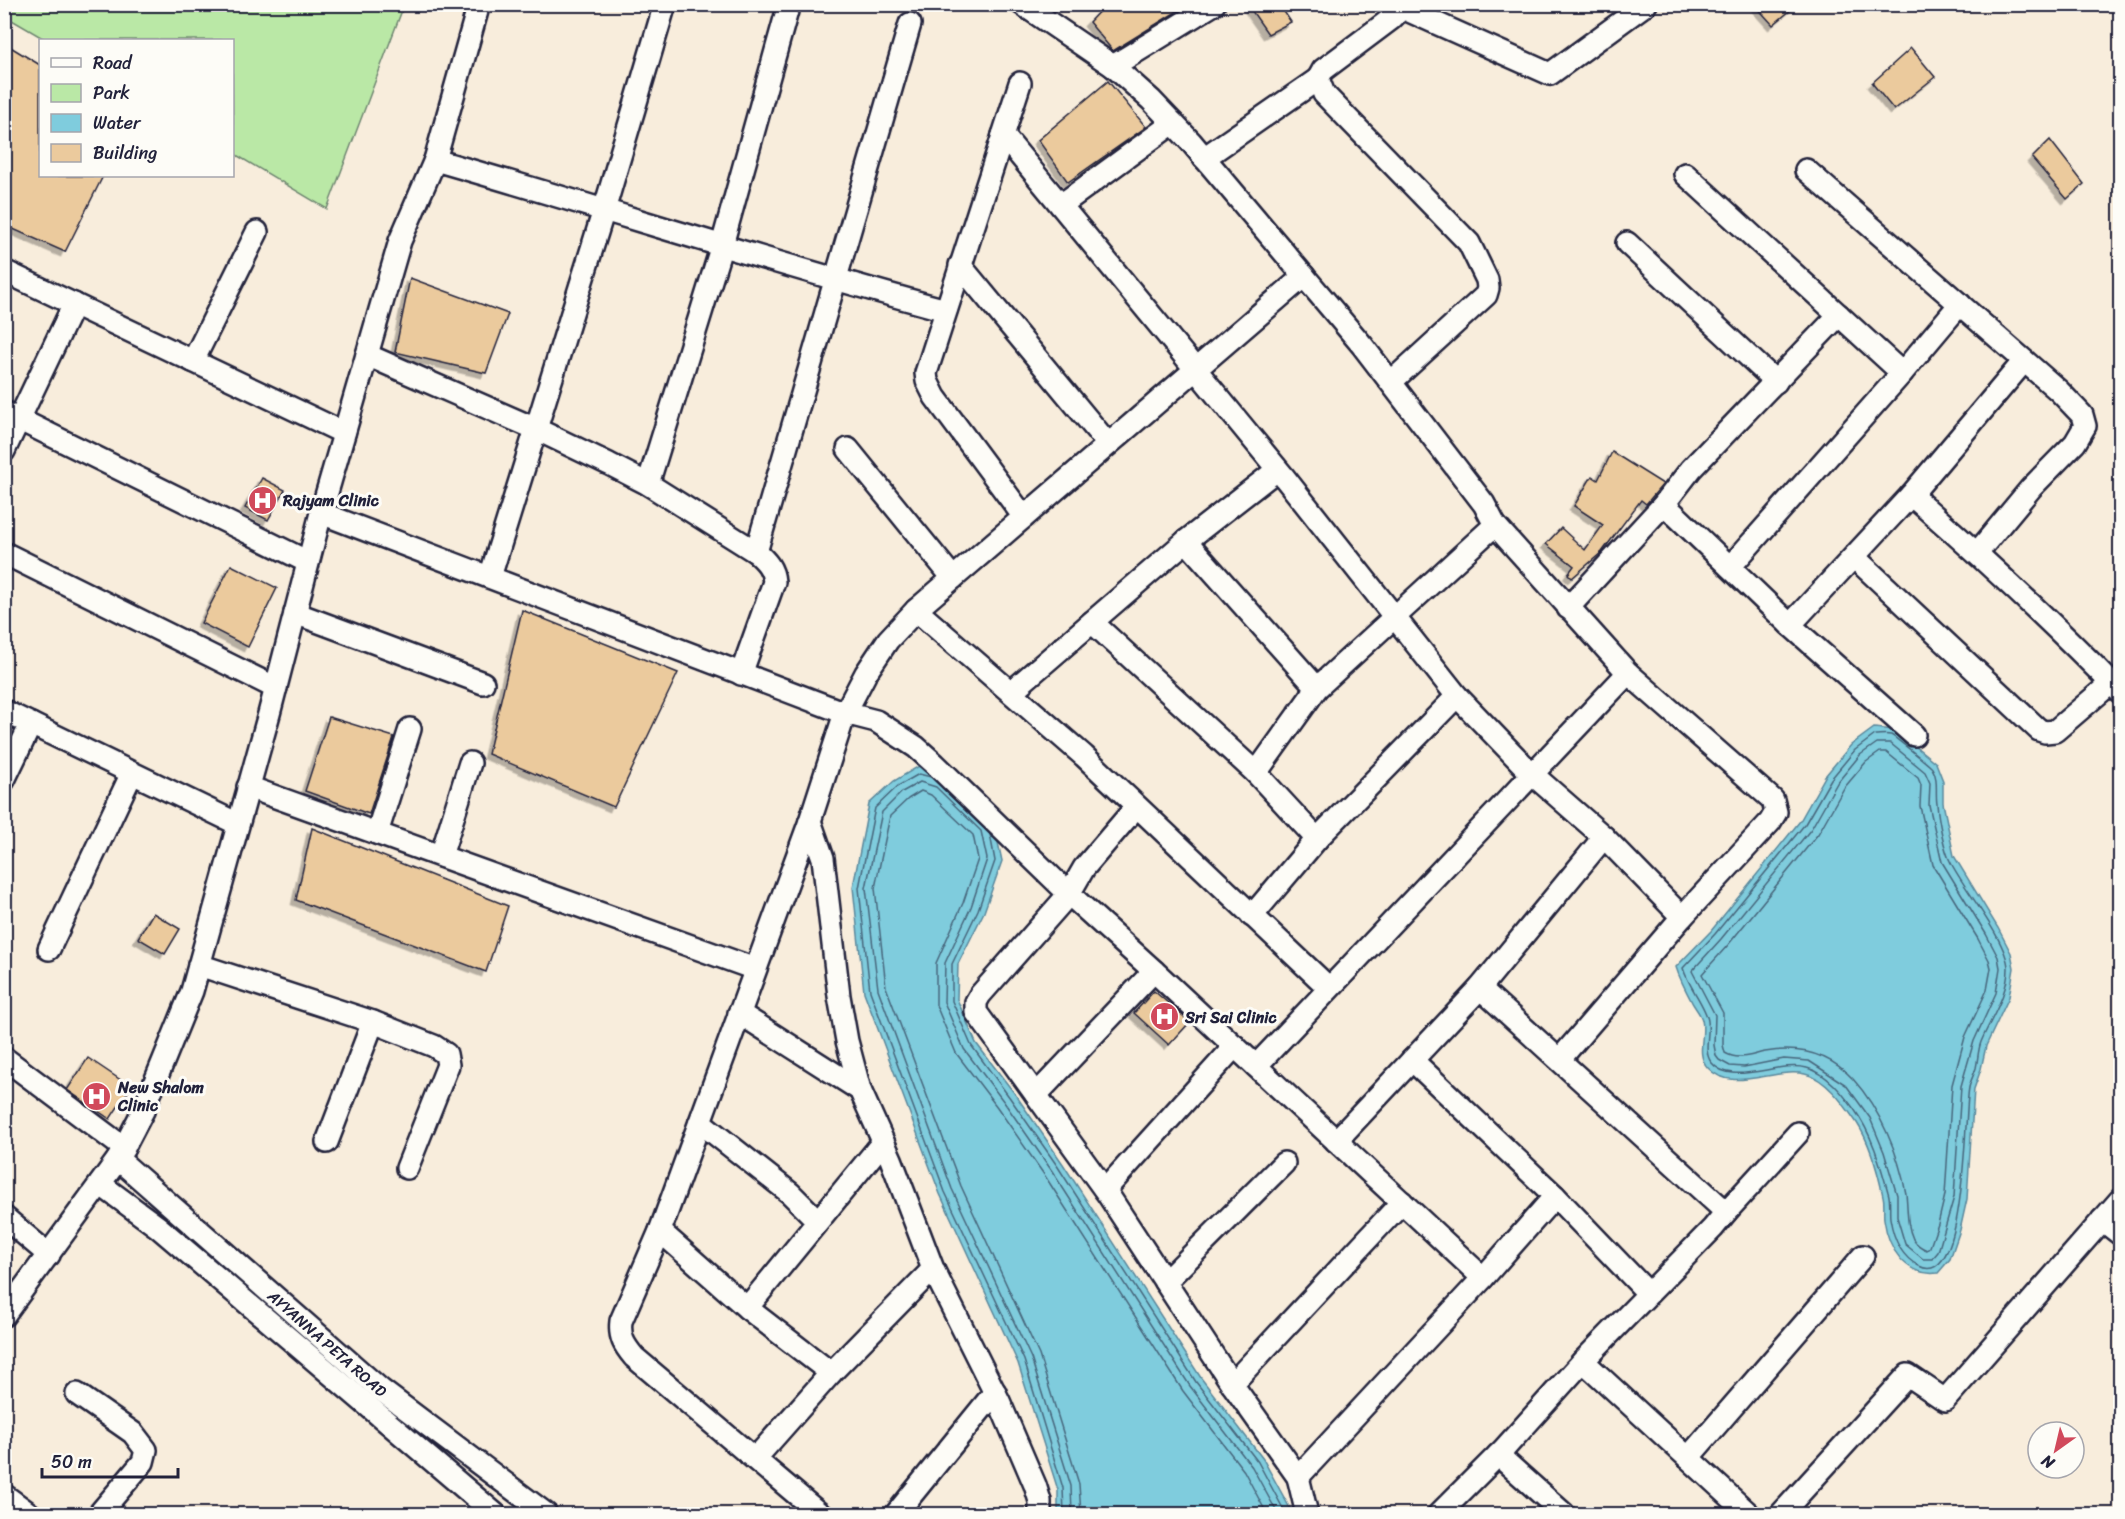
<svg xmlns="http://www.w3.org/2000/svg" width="2125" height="1519" viewBox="0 0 2125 1519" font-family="Sriracha,sans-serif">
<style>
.green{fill:#bae8a6;stroke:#6e8570;stroke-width:1.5}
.water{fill:#7fccdd;stroke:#5a889c;stroke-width:1.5}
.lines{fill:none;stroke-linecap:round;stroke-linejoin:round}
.shore{stroke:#47667c;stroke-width:1.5}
.building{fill:#ebca9d;stroke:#22223b;stroke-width:1.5;filter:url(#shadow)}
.minor-casing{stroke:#22223b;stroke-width:26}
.minor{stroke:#fdfcf7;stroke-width:21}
.labels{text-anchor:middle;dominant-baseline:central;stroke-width:6;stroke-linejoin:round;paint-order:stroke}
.poi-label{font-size:16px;font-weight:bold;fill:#22223b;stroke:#fdfcf7;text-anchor:start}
.street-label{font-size:16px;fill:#22223b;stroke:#fdfcf7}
</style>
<defs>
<filter id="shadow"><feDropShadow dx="-4.5" dy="4.5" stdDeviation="0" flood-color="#0004"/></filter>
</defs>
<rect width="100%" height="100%" fill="#f8eddc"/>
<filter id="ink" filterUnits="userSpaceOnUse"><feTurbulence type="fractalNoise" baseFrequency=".0167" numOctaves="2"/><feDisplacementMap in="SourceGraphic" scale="12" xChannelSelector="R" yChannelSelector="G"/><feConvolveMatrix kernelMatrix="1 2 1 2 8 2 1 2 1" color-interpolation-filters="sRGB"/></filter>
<g filter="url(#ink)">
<!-- green -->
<path class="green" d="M 4,5 L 5,4 L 404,5 L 327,209 L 233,153 L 232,40 L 46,40 L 5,16 Z"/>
<!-- water -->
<g class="water">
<path d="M 1874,728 L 1895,730 L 1936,763 L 1943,781 L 1943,803 L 1954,856 L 1998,928 L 2011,953 L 2014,968 L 2009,997 L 1986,1046 L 1981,1069 L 1974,1089 L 1967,1199 L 1960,1230 L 1950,1259 L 1938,1273 C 1905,1277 1888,1248 1884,1219 C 1883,1211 1885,1203 1883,1196 C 1878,1172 1870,1143 1857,1123 C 1845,1106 1826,1078 1805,1074 C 1774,1067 1732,1094 1708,1068 C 1695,1054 1706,1036 1702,1020 C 1701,1015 1696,1009 1693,1004 C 1686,991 1680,980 1676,967 L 1711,931 L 1800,821 L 1826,775 L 1851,745 Z"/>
<path d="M 919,766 L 943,775 L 994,824 L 1002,861 L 984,912 L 958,964 L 957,999 L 976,1043 L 1015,1094 L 1063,1164 L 1201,1378 L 1263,1459 L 1293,1514 L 1058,1514 L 1058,1490 L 1018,1363 L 940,1194 L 864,992 L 853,887 L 869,804 L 894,781 Z"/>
</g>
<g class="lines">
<!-- shore -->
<g class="shore">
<path d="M 1875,735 C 1879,735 1886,734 1891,735 C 1893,736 1930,765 1932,768 C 1939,779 1935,792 1937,804 C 1938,817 1944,850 1950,861 C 1963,888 2007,940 2008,968 C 2008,995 1991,1018 1981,1042 C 1978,1050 1978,1059 1976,1068 C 1974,1075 1970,1081 1969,1088 C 1964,1108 1968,1292 1919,1266 C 1901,1257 1893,1237 1890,1218 C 1889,1209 1891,1201 1888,1192 C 1880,1163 1872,1134 1854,1109 C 1843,1094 1827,1073 1807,1068 C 1778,1060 1731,1088 1711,1062 C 1703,1051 1710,1034 1708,1021 C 1706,1006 1688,986 1683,968 L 1715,934 L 1805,824 L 1831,779 L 1855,750 Z"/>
<path d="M 1877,743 L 1890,743 L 1925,772 L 1930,783 L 1929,805 L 1942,862 L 1986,934 L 1998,957 L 2000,968 L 1996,993 L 1974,1041 L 1961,1086 L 1954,1197 L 1938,1252 L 1932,1259 L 1923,1259 L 1905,1244 L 1897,1217 L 1897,1195 L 1884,1152 L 1870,1118 L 1846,1085 L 1809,1061 L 1784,1059 L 1744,1067 L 1730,1066 L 1719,1060 L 1716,1056 L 1714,1045 L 1715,1015 L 1692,971 L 1721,939 L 1811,829 L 1837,783 L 1860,755 Z"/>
<path d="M 1880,752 L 1886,752 L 1918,778 L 1921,785 L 1920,806 L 1933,865 L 1978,939 L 1989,960 L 1991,968 L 1987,990 L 1965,1037 L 1952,1085 L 1945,1195 L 1938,1224 L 1930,1247 L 1927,1250 C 1922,1248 1916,1244 1913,1239 C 1906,1224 1908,1209 1906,1194 C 1899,1154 1880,1109 1853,1079 C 1829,1053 1798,1046 1765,1052 C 1750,1055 1739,1061 1725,1053 L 1723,1045 L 1723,1013 L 1702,974 L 1728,945 L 1818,834 L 1844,788 L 1866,762 Z"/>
<path d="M 931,777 L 919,774 L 898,786 L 875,808 L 859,888 L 870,991 L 945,1192 L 1024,1360 L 1063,1488 L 1064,1514"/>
<path d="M 990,834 L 995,861 L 978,910 L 952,964 L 952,1001 L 971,1045 L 1010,1098 L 1058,1167 L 1196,1382 L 1258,1462 L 1286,1514"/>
<path d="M 1072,1514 L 1071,1486 L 1031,1358 L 952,1189 L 878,989 L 866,888 L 882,812 L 902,792 L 920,782 L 936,787 L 981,831 L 987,859 L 971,907 L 945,963 L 944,1002 L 964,1049 L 1004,1102 L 1052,1171 L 1190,1386 L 1252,1467 L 1278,1514"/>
<path d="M 1081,1514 L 1079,1484 L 1039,1355 L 961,1186 L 886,987 L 875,888 L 890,816 L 908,799 L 921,791 L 931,795 L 973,835 L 978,859 L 963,903 L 936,963 L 936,1005 L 956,1053 L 997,1107 L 1045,1176 L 1183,1391 L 1244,1471 L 1267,1514"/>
</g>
</g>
<!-- building -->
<g class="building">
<path d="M 1106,4 L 1189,4 L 1113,51 L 1089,22 Z"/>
<path d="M 1247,4 L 1279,4 L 1291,22 L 1268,34 Z"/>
<path d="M 1754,4 L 1798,4 L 1773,25 Z"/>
<path d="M 4,43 L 40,65 L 40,176 L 103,176 L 65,252 L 4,225 Z"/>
<path d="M 1911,48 L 1935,77 L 1894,110 L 1872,83 Z"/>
<path d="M 1108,81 L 1146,127 L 1068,182 L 1038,140 Z"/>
<path d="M 2050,140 L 2084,184 L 2067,199 L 2032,158 Z"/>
<path d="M 410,278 L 508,314 L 486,373 L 395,352 Z"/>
<path d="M 1612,452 L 1663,484 L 1646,504 L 1641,500 L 1602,552 L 1572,578 L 1568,574 L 1574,566 L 1546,544 L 1561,528 L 1585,550 L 1603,525 L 1574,506 L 1592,476 L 1598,480 Z"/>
<path d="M 262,478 L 285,490 L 268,520 L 245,508 Z"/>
<path d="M 231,565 L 277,588 L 248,647 L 201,623 Z"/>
<path d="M 522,610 L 678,673 L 614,807 L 488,754 Z"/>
<path d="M 329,717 L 394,737 L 369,814 L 305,791 Z"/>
<path d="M 312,828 L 508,906 L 486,972 L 296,900 Z"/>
<path d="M 153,913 L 180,929 L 165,954 L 138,938 Z"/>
<path d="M 1154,991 L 1190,1022 L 1169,1045 L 1134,1013 Z"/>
<path d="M 88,1058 L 131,1087 L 110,1119 L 67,1090 Z"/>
</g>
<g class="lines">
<defs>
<g id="minor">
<path d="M 1022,4 L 1113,66 L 1151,100 L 1191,142 L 1362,345 L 1484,504 L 1495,525 L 1628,673 L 1773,800 L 1776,812 L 1770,822 L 1682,917 L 1560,1059"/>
<path d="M 1400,7 L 1550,74 L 1646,4"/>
<path d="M 1113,66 L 1214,4"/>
<path d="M 1020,83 L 926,373 L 927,381 L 935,397 L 1024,517"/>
<path d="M 1003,135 L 1284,477 L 1457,696 L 1532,774 L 1604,837 L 1682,917"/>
<path d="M 1204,158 L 1318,79"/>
<path d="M 435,160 C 606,209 774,264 946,310"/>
<path d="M 1806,170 L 2059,391 L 2082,415 L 2085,426 L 2075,443 L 2031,488 L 1977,553"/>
<path d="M 1685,174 L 1902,373"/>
<path d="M 1061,205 L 1173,123"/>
<path d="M 1627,243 L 1776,382"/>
<path d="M 960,265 L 1108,444"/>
<path d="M 4,271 L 344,433"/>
<path d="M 367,355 L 536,429 L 609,464 L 648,484 L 756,552 C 766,561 773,568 774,582 L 741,674"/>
<path d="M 193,361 L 257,232"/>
<path d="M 1391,382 L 1486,295 L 1488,288 L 1487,280 L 1469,243 L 1324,94 L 1318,79 L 1323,70 L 1391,19 L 1397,13 L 1400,4"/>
<path d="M 4,412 L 308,562"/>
<path d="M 848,449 L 953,578"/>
<path d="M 4,451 L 74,304"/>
<path d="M 648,484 L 722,245 L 789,4"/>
<path d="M 1911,495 C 1983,558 2053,623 2120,692"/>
<path d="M 1664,504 L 1790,625 L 1914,735"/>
<path d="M 321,513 L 845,713 L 876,721 L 916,747 L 935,764 L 1069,894 L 1154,971 L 1483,1278"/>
<path d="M 1186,541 L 1317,688"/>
<path d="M 756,552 L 910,24"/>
<path d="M 4,553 L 276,688"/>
<path d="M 1854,557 L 2039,730 L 2045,732 L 2055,731 L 2111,683"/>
<path d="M 1730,567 L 1902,373 L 1960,304"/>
<path d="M 490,577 L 608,197 L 665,4"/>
<path d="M 1568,608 L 1664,504 L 1691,469 L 1839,315"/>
<path d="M 916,610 L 1084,756 L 1329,988"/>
<path d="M 295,613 L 483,683"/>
<path d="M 1092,622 L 1256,773 L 1317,839"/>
<path d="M 1790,625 L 1911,495 L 2024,361"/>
<path d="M 1011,692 L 1186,541 L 1277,470"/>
<path d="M 4,711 L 238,824"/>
<path d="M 1256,773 L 1317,688 L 1495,525"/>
<path d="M 4,780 L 31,724"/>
<path d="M 248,787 L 755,969"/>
<path d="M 1136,807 L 1084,868 L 1069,894 L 980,995 L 976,1002 L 976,1012 L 1107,1193 L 1232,1384 L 1298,1477 L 1307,1514"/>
<path d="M 810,821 L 823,858 L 839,996 L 847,1041 L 860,1090 L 891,1159 L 933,1269 L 999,1401 L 1035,1485 L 1040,1501 L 1040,1514"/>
<path d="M 377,833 L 410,729"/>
<path d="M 441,856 L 470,763"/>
<path d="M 1252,916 L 1317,839 L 1457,696"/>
<path d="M 49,949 L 132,773"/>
<path d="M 199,965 L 373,1022 L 434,1046 L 446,1054 L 448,1065 L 407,1168"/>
<path d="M 1480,988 L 1726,1212"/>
<path d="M 739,1013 L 860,1090"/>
<path d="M 4,1058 L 124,1148"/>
<path d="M 1412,1060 L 1555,1196 L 1648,1293"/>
<path d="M 1256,1066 L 1628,673"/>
<path d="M 1036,1095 L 1154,971"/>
<path d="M 700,1122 L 790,1193 L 817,1220"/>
<path d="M 1336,1141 L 1480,988 L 1604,837"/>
<path d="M 327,1142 L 373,1022"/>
<path id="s1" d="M 118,1159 L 381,1390 L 546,1514"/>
<path d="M 100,1184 L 158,1227 L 495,1514"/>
<path d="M 1105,1190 L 1235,1046"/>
<path d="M 4,1217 L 49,1255"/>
<path d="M 2102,1220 L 2120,1234"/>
<path d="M 660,1231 L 747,1308 L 831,1373"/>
<path d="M 1165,1282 L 1284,1163"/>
<path d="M 747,1308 L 883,1142"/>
<path d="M 4,1315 L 118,1159 L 143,1111 L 192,991 L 269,714 L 321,513 L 400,241 L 435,160 L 479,4"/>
<path d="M 1583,1361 L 1749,1514"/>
<path d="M 1232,1384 L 1402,1202"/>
<path d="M 77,1394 L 133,1433 L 146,1450 L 143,1462 L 99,1514"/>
<path d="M 1498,1455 L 1564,1514"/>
<path d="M 1688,1458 L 1863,1256"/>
<path d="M 755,1459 L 831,1373 L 933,1269"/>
<path d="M 1298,1477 L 1483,1278 L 1555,1196"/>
<path d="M 4,1495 L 30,1514"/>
<path d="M 820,1514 L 634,1357 C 624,1345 619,1337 621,1321 L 660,1231 L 810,821 L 845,713 L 866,673 L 888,640 L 916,610 L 1304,276"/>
<path d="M 896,1514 L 995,1392"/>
<path d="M 1439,1514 L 1503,1450 L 1583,1361 L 1713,1228 L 1726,1212 L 1798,1133"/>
<path d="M 1781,1514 L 1908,1375 L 1945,1400 L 2120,1200"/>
</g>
</defs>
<!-- minor casing -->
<use href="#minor" class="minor-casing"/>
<!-- minor -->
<use href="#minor" class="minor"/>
</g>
</g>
<!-- icons -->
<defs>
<symbol id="hospital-disc" viewBox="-11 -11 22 22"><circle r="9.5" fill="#d1495b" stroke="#fdfcf7"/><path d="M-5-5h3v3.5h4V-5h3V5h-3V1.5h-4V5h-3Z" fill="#fff"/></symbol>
</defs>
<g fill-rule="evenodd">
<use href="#hospital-disc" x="246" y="484" width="33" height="33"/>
<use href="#hospital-disc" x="1148" y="1000" width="33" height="33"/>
<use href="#hospital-disc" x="80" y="1080" width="33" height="33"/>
</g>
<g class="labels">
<!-- poi labels -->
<g class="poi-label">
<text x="283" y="500">Rajyam Clinic</text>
<text x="1185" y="1017">Sri Sai Clinic</text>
<text x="118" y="1087">New Shalom<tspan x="118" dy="18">Clinic</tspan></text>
</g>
<!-- street labels -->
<g class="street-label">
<text stroke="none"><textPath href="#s1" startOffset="279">AYYANNA PETA ROAD</textPath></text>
</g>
</g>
<!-- margin -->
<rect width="2125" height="1519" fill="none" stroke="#fdfcf7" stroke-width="24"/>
<rect x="12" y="12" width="2101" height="1495" fill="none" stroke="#22223b" stroke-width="2" filter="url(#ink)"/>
<!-- legend -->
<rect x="39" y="39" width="195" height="138" fill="#fdfcf7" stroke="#a5a5ac" stroke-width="1.5"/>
<rect x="51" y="58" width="30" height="9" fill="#fdfcf7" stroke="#a5a5ac" stroke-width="1.5"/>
<text x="93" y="69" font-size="18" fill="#22223b">Road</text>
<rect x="51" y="84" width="30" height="18" fill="#bae8a6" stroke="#a5a5ac" stroke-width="1.5"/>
<text x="93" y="99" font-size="18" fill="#22223b">Park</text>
<rect x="51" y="114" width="30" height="18" fill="#7fccdd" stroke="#a5a5ac" stroke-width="1.5"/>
<text x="93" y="129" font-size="18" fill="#22223b">Water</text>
<rect x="51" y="144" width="30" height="18" fill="#ebca9d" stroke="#a5a5ac" stroke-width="1.5"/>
<text x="93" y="159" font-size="18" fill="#22223b">Building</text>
<!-- north arrow -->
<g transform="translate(2056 1450) rotate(214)"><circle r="28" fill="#fdfcf7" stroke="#a5a5ac" stroke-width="1.5"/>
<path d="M0-4.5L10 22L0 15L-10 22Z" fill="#d1495b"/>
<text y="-9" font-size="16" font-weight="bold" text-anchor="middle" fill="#22223b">N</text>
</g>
<!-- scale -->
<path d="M42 1468v9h136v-9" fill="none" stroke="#22223b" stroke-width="3"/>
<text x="51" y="1468" font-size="18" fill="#22223b" stroke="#fdfcf7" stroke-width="4.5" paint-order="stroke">50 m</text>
</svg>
